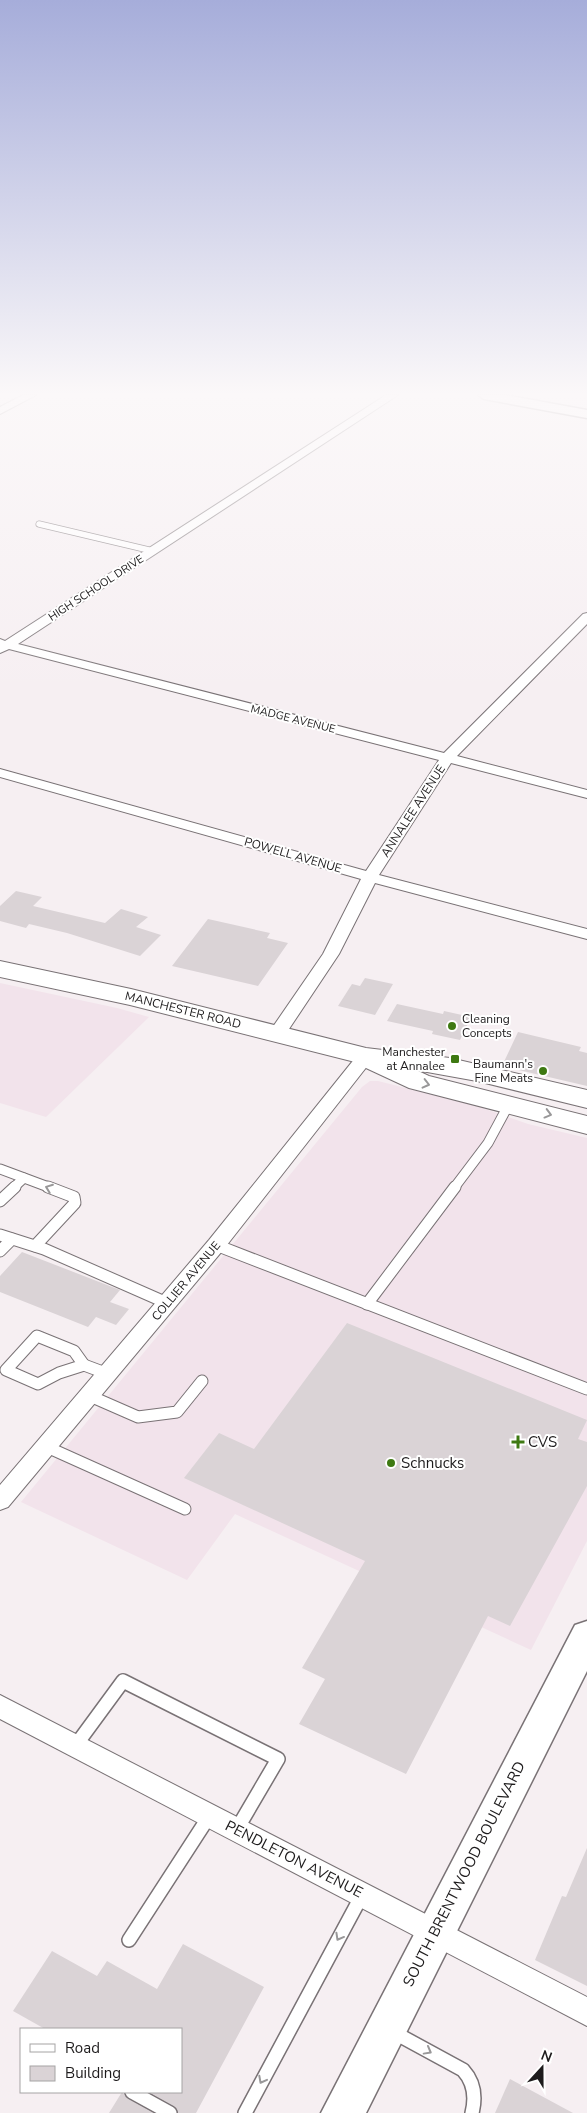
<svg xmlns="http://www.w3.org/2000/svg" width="587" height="2113" viewBox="0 0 587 2113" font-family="'Nunito Sans',sans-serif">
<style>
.built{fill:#f2e3eb}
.building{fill:#dad3d6}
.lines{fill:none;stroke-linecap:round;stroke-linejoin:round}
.service-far3-casing{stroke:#797275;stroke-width:7}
.service-far2-casing{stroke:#797275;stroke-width:11}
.service-far1-casing{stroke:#797275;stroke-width:13}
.service-casing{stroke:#797275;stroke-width:16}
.minor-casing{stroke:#797275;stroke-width:2}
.tertiary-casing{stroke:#797275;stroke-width:3}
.secondary-casing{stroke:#797275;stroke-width:3}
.primary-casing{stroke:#797275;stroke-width:2}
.service-far3{stroke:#fff;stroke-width:5.5}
.service-far2{stroke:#fff;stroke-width:9}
.service-far1{stroke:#fff;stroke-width:11}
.service{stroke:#fff;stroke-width:13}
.minor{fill:#fff;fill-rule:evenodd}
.tertiary{fill:#fff;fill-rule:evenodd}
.secondary{fill:#fff;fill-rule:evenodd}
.primary{fill:#fff;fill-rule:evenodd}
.oneway{stroke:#999899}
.poi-dot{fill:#3e7912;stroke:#fff;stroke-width:2}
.labels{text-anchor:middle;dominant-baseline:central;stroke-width:4;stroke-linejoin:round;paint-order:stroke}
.far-street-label{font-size:11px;fill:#1d1b1c;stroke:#fff}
.street-label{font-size:12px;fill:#1d1b1c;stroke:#fff}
.poi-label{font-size:12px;fill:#1d1b1c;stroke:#fff;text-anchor:end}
.near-poi-label{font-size:15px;fill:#1d1b1c;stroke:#fff;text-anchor:start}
.near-street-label{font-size:15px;fill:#1d1b1c;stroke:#fff}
</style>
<rect width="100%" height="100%" fill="#f6eff2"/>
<!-- built -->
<g class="built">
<path d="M 0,983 L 117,1008 L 149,1017 L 46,1117 L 0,1103 Z"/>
<path d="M 370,1081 L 378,1081 L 477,1106 L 528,1124 L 587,1138 L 587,1541 L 531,1650 L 235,1514 L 187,1580 L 21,1502 L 362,1087 Z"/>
</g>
<!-- building -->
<g class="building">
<path d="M 16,891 L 42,897 L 33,906 L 105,923 L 121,909 L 148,917 L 136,927 L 161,935 L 140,956 L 67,933 L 29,924 L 26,928 L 0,921 L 0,906 Z"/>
<path d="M 208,919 L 270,933 L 267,938 L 288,943 L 258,986 L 172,966 Z"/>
<path d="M 365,978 L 393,984 L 375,1015 L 338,1006 L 352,984 L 360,986 Z"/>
<path d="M 397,1004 L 443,1014 L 444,1011 L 471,1017 L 460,1040 L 432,1034 L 433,1031 L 387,1021 Z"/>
<path d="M 518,1032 L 581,1047 L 579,1051 L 587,1053 L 587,1086 L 502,1066 Z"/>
<path d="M 22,1252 L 120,1290 L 110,1302 L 129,1309 L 116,1325 L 96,1317 L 88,1327 L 0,1292 L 0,1276 Z"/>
<path d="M 347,1323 L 587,1420 L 578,1439 L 587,1442 L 587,1486 L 510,1626 L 488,1616 L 406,1774 L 299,1724 L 325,1679 L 302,1668 L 365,1561 L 184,1478 L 219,1433 L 254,1449 Z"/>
<path d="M 587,1848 L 587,1986 L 535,1960 L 562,1896 L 566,1897 Z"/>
<path d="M 183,1944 L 264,1987 L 196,2113 L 178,2113 L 174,2106 L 149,2092 L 181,2092 L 181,2029 L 45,2029 L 13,2011 L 52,1951 L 97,1976 L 107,1961 L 157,1989 Z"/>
<path d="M 510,2079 L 573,2113 L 495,2113 Z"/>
<path d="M 122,2092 L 128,2099 L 153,2113 L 109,2113 Z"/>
</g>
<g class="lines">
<defs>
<path id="service-far3" d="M 39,524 L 153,551"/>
<g id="service-far2">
<path d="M 0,1169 L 51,1188"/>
<path d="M 13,1188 L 24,1178"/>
<path d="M 454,1188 L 488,1143 L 509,1104"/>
</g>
<g id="service-far1">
<path d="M 0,1201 L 15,1187"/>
<path d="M 0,1235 L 44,1249 L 167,1303"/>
<path d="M 216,1245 L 587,1389"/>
<path d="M 35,1246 L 75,1203 L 74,1197 L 48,1187"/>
<path d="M 0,1251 L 12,1239"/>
<path d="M 367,1304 L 455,1187"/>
<path d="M 37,1336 L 74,1351 L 84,1365 L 59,1373 L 38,1384 L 6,1370 Z"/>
<path d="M 84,1365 L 108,1374"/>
<path d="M 90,1396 L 138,1417 L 177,1412 L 202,1381"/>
<path d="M 47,1447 L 185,1509"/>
</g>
<g id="service">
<path d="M 76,1745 L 123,1681 L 278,1759 L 237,1829"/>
<path d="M 129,1940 L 210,1815"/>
<path d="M 395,2033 L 463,2070 C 474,2082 476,2097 472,2113"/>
<path d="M 132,2092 L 170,2113"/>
<path d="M 245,2113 L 361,1897"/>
</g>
<g id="minor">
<path d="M 23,395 L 36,395 L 0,414 L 0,407 Z"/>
<path d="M 386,395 L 398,395 L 18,644 L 444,753 L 583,614 L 587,613 L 587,624 L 457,756 L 587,790 L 587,798 L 451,763 L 379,875 L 587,929 L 587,939 L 375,883 L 339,954 L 283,1038 L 271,1038 L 268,1034 L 323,954 L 361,879 L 0,777 L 0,769 L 366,871 L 439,760 L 9,649 L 0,653 L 0,639 L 5,641 Z"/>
<path d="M 366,1051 L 372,1052 L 375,1056 L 372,1060 L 223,1250 L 8,1507 L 0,1510 L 0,1485 L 209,1240 L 360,1052 Z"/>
<path d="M 0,1695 L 587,1997 L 587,2026 L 0,1719 Z"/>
</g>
<path id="tertiary" d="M 478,395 L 505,395 L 587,410 L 587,418 L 484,399 Z"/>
<path id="secondary" d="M 587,1621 L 587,1671 L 366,2113 L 321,2113 L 575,1625 Z"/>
<path id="primary" d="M 0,961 L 131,989 L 366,1048 L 450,1058 L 587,1090 L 587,1108 L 477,1081 L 416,1070 L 429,1076 L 587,1116 L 587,1134 L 409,1088 L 366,1068 L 363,1064 L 130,1005 L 0,977 Z"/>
</defs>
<!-- service-far3 casing -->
<use href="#service-far3" class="service-far3-casing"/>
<!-- service-far2 casing -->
<use href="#service-far2" class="service-far2-casing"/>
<!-- service-far1 casing -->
<use href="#service-far1" class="service-far1-casing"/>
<!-- service casing -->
<use href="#service" class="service-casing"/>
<!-- minor casing -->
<use href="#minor" class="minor-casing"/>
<!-- tertiary casing -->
<use href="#tertiary" class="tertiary-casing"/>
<!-- secondary casing -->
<use href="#secondary" class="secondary-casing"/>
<!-- primary casing -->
<use href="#primary" class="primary-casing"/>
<!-- service-far3 -->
<use href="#service-far3" class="service-far3"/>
<!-- service-far2 -->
<use href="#service-far2" class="service-far2"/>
<!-- service-far1 -->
<use href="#service-far1" class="service-far1"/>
<!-- service -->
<use href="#service" class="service"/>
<!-- minor -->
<use href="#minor" class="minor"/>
<!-- tertiary -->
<use href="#tertiary" class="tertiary"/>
<!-- secondary -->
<use href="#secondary" class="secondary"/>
<!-- primary -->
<use href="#primary" class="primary"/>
</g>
<!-- one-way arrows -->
<defs><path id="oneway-chevron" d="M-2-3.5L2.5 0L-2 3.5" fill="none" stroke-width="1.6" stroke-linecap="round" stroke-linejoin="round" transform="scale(1.25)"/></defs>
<g class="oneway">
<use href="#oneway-chevron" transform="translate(426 1084) rotate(14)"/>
<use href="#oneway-chevron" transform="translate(548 1114) rotate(15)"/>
<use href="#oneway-chevron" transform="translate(49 1188) rotate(-159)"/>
<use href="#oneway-chevron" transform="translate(339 1937) rotate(119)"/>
<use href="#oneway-chevron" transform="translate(428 2051) rotate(29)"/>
<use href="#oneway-chevron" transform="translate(262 2080) rotate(118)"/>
</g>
<!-- sky -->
<linearGradient id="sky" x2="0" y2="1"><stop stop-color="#a6adda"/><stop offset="0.57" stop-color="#fbf8f9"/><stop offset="1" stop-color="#fbf8f9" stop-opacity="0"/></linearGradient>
<rect width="587" height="691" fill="url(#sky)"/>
<!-- markers -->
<g class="poi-dot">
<circle cx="452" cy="1026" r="5"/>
<rect x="450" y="1054" width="10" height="10" rx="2.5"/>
<circle cx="543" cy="1071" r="5"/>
<path d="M515.5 1434.5h5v5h5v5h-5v5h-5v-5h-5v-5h5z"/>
<circle cx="391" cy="1463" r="5"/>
</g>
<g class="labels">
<!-- far-street labels -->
<g class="far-street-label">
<text transform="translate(96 588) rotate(-33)">HIGH SCHOOL DRIVE</text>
<text transform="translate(293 719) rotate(14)">MADGE AVENUE</text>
</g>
<!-- street labels -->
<g class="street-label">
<text transform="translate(413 811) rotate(-57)">ANNALEE AVENUE</text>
<text transform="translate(293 855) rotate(16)">POWELL AVENUE</text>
<text transform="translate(183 1010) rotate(14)">MANCHESTER ROAD</text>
<text transform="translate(186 1281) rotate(-50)">COLLIER AVENUE</text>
</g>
<!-- poi labels -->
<g class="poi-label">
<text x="462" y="1019" text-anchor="start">Cleaning<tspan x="462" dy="14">Concepts</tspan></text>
<text x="445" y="1052">Manchester<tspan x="445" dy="14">at Annalee</tspan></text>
<text x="533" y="1064">Baumann's<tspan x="533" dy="14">Fine Meats</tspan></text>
</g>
<!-- near-poi labels -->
<g class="near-poi-label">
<text x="528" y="1442">CVS</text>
<text x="401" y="1463">Schnucks</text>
</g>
<!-- near-street labels -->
<g class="near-street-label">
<text transform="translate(294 1859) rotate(27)">PENDLETON AVENUE</text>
<text transform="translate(464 1874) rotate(-63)">SOUTH BRENTWOOD BOULEVARD</text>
</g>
</g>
<!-- legend -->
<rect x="20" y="2028" width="162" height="65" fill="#ffffff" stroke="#a5a4a4"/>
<rect x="30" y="2044" width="25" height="8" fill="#ffffff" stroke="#a5a4a4"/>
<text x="65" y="2053" font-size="15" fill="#1d1b1c">Road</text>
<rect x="30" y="2066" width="25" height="15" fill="#dad3d6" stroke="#a5a4a4"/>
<text x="65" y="2078" font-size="15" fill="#1d1b1c">Building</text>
<!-- north arrow -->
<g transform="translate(542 2068) rotate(21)" stroke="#ffffff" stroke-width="4" paint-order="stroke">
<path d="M0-4L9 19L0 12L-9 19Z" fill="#1d1b1c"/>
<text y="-8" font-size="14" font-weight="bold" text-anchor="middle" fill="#1d1b1c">N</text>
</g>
</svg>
